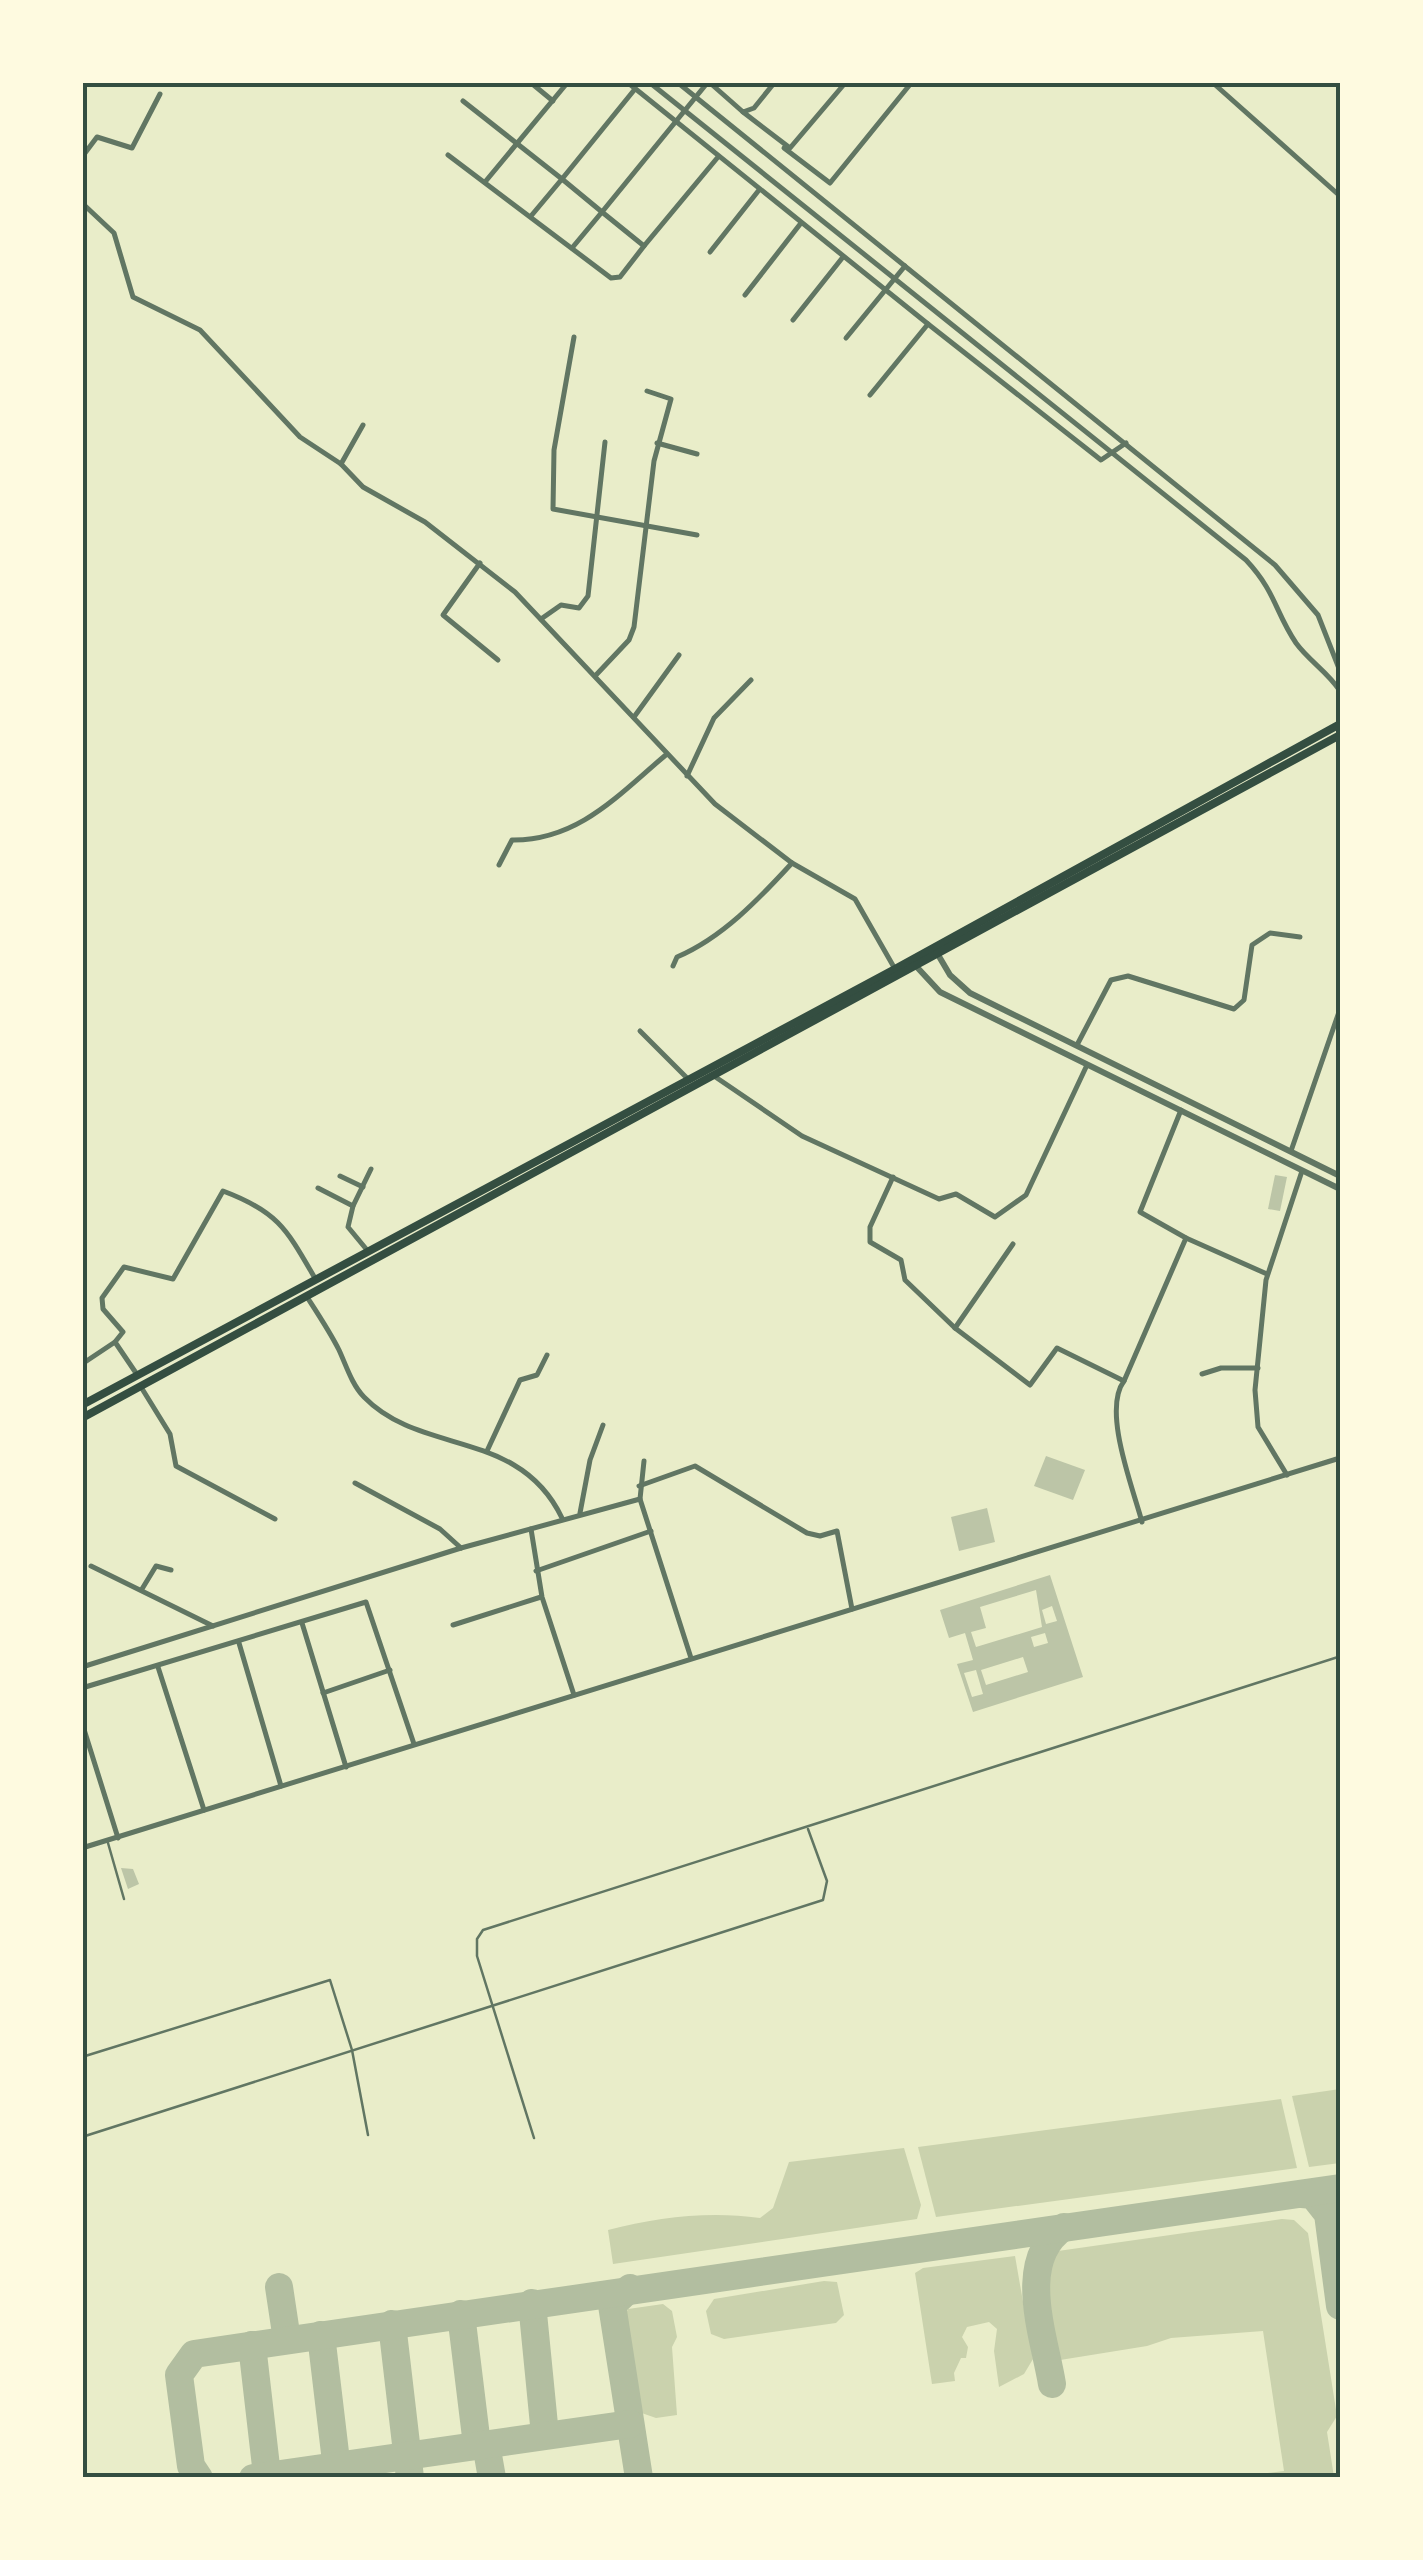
<svg xmlns="http://www.w3.org/2000/svg" width="1423" height="2560" viewBox="0 0 1423 2560" font-family="'Zilla Slab',serif">
<style>
.green{fill:#cad2ad}
.lines{fill:none;stroke-linecap:round;stroke-linejoin:round}
.taxiway{stroke:#b2bea0;stroke-width:28}
.building{fill:#bcc5a7;fill-rule:evenodd}
.service{stroke:#617663;stroke-width:2.5}
.minor{stroke:#617663;stroke-width:5}
.tertiary{stroke:#617663;stroke-width:6}
.trunk{stroke:#344e41;stroke-width:8}
.neatline{fill:none;stroke:#344e41;stroke-width:4}
</style>
<rect width="100%" height="100%" fill="#e9edc9"/>
<!-- green -->
<g class="green">
<path d="M 1340,2089 L 1340,2163 L 1309,2167 L 1292,2096 Z"/>
<path d="M 1281,2099 L 1297,2168 L 936,2217 L 918,2147 Z"/>
<path d="M 904,2148 L 921,2205 L 917,2219 L 613,2264 L 608,2230 C 658,2217 709,2211 760,2218 L 773,2208 L 789,2162 Z"/>
<path d="M 1282,2219 L 1294,2220 L 1308,2233 L 1337,2416 L 1327,2432 L 1334,2477 L 1233,2477 L 1284,2471 L 1263,2331 L 1171,2338 L 1147,2346 L 1054,2361 L 1042,2278 L 1051,2252 Z"/>
<path d="M 1015,2256 L 1033,2359 L 1024,2374 L 999,2387 L 994,2351 L 997,2329 L 989,2322 L 967,2327 L 962,2337 L 968,2347 L 966,2358 L 961,2358 L 954,2373 L 955,2381 L 932,2384 L 915,2273 L 923,2268 Z"/>
<path d="M 824,2281 L 837,2282 L 844,2315 L 836,2323 L 724,2339 L 711,2334 L 706,2311 L 714,2299 Z"/>
<path d="M 663,2304 L 672,2311 L 677,2337 L 672,2347 L 677,2415 L 656,2418 L 636,2411 L 622,2321 L 628,2309 Z"/>
</g>
<g class="lines">
<!-- taxiway -->
<g class="taxiway">
<path d="M 1302,2194 L 1313,2195 L 1328,2214 L 1340,2306"/>
<path d="M 279,2287 L 287,2340"/>
<path d="M 630,2288 L 612,2305 L 639,2478"/>
<path d="M 532,2303 L 545,2435"/>
<path d="M 461,2314 L 477,2445"/>
<path d="M 392,2324 L 410,2478"/>
<path d="M 321,2335 L 338,2478"/>
<path d="M 252,2345 L 267,2475"/>
<path d="M 1052,2384 C 1044,2335 1015,2260 1064,2227"/>
<path d="M 486,2444 L 492,2478"/>
<path d="M 199,2478 L 191,2466 L 179,2375 L 194,2354 L 1340,2188"/>
<path d="M 253,2478 L 630,2424"/>
</g>
</g>
<!-- building -->
<g class="building">
<path d="M 1275,1175 L 1287,1177 L 1280,1211 L 1268,1209 Z"/>
<path d="M 1046,1456 L 1085,1470 L 1073,1500 L 1034,1486 Z"/>
<path d="M 987,1508 L 995,1542 L 959,1551 L 951,1517 Z"/>
<path d="M 1050,1575 L 1083,1677 L 973,1712 L 957,1664 L 973,1660 L 965,1633 L 949,1638 L 940,1610 ZM 1036,1590 L 1042,1627 L 976,1647 L 971,1632 L 986,1628 L 980,1607 ZM 1052,1606 L 1057,1621 L 1046,1624 L 1042,1610 ZM 1045,1633 L 1048,1643 L 1034,1647 L 1031,1637 ZM 1023,1657 L 1028,1672 L 986,1685 L 981,1670 ZM 976,1670 L 983,1694 L 972,1697 L 964,1673 Z"/>
<path d="M 121,1868 L 133,1869 L 139,1884 L 128,1889 Z"/>
</g>
<g class="lines">
<!-- service -->
<g class="service">
<path d="M 108,1843 L 124,1899"/>
<path d="M 82,2057 L 330,1980 L 352,2050 L 368,2135"/>
<path d="M 82,2137 L 823,1900 L 827,1881 L 808,1829"/>
<path d="M 534,2138 L 477,1956 L 477,1939 L 483,1930 L 1338,1657"/>
</g>
<!-- minor -->
<g class="minor">
<path d="M 530,82 L 553,101"/>
<path d="M 627,82 L 928,324 L 870,395"/>
<path d="M 649,82 L 1246,560 C 1276,592 1275,612 1296,643 C 1309,661 1328,672 1340,691"/>
<path d="M 677,82 L 1275,565 L 1318,615 L 1340,671"/>
<path d="M 708,82 L 602,212 L 644,246 L 718,157"/>
<path d="M 709,82 L 743,112 L 754,108 L 775,82"/>
<path d="M 1212,82 L 1340,196"/>
<path d="M 463,101 L 562,179 L 635,89"/>
<path d="M 743,112 L 790,148 L 846,82"/>
<path d="M 784,148 L 830,183 L 912,82"/>
<path d="M 448,155 L 611,278 L 620,277 L 644,246"/>
<path d="M 82,157 L 97,137 L 132,148 L 160,94"/>
<path d="M 485,182 L 568,82"/>
<path d="M 82,203 L 114,233 L 133,297 L 200,330 L 300,437 L 341,464 L 363,487 L 425,522 L 515,592 L 715,804 L 792,863 L 855,899 L 895,969"/>
<path d="M 531,216 L 562,179 L 602,212 L 572,248"/>
<path d="M 710,252 L 759,190"/>
<path d="M 745,295 L 801,223"/>
<path d="M 793,320 L 843,257"/>
<path d="M 928,324 L 1101,460 L 1126,443"/>
<path d="M 574,337 L 554,450 L 553,509 L 697,535"/>
<path d="M 846,338 L 905,266"/>
<path d="M 657,443 L 697,454"/>
<path d="M 341,464 L 363,425"/>
<path d="M 480,563 L 443,615 L 498,660"/>
<path d="M 541,619 L 561,605 L 579,608 L 588,596 L 605,442"/>
<path d="M 596,675 L 629,640 L 634,627 L 654,461 L 671,399 L 647,391"/>
<path d="M 634,717 L 679,655"/>
<path d="M 687,776 L 714,718 L 751,680"/>
<path d="M 499,865 L 512,840 C 579,841 620,793 667,754"/>
<path d="M 673,966 L 677,957 C 722,938 759,899 792,863"/>
<path d="M 640,1031 L 688,1079"/>
<path d="M 1077,1045 L 1111,980 L 1128,976 L 1234,1009 L 1244,1000 L 1252,945 L 1270,933 L 1300,937"/>
<path d="M 714,1076 L 802,1136 L 939,1199 L 956,1194 L 995,1217 L 1026,1195 L 1087,1065"/>
<path d="M 1291,1151 L 1340,1009"/>
<path d="M 340,1176 L 363,1187"/>
<path d="M 893,1177 L 870,1227 L 870,1242 L 901,1260 L 905,1280 L 955,1328"/>
<path d="M 318,1188 L 353,1206 L 348,1227 L 367,1250"/>
<path d="M 353,1206 L 371,1169"/>
<path d="M 1186,1238 L 1267,1274"/>
<path d="M 1013,1244 L 955,1328 L 1030,1385 L 1057,1348 L 1124,1381 C 1102,1410 1133,1488 1142,1522"/>
<path d="M 307,1297 C 318,1314 330,1332 339,1350 C 346,1365 352,1385 364,1397 C 421,1456 519,1428 562,1518"/>
<path d="M 82,1364 L 115,1342"/>
<path d="M 1202,1374 L 1221,1368 L 1258,1368"/>
<path d="M 138,1376 L 115,1342 L 123,1332 L 103,1309 L 102,1298 L 124,1267 L 173,1279 L 223,1191 C 279,1212 287,1230 316,1280"/>
<path d="M 1124,1381 L 1186,1238 L 1140,1212 L 1181,1110"/>
<path d="M 141,1387 L 170,1434 L 176,1466 L 275,1519"/>
<path d="M 487,1451 L 520,1380 L 537,1375 L 547,1355"/>
<path d="M 1287,1475 L 1258,1427 L 1255,1390 L 1266,1280 L 1302,1171"/>
<path d="M 355,1483 L 440,1529 L 461,1548"/>
<path d="M 639,1486 L 695,1466 L 807,1533 L 820,1536 L 837,1531 L 852,1609"/>
<path d="M 640,1499 L 644,1461"/>
<path d="M 580,1513 L 590,1460 L 603,1425"/>
<path d="M 531,1529 L 542,1597 L 574,1695"/>
<path d="M 91,1566 L 213,1626"/>
<path d="M 536,1571 L 651,1531"/>
<path d="M 142,1589 L 156,1566 L 171,1570"/>
<path d="M 302,1623 L 346,1767"/>
<path d="M 453,1625 L 541,1597"/>
<path d="M 239,1643 L 281,1786"/>
<path d="M 82,1667 L 461,1548 L 640,1499 L 691,1658"/>
<path d="M 158,1667 L 204,1810"/>
<path d="M 82,1688 L 366,1602 L 414,1744"/>
<path d="M 323,1693 L 390,1670"/>
<path d="M 82,1723 L 118,1838"/>
<path d="M 82,1848 L 1340,1458"/>
</g>
<!-- tertiary -->
<g class="tertiary">
<path d="M 937,953 L 950,975 L 970,993 L 1340,1176"/>
<path d="M 915,965 L 940,992 L 1340,1189"/>
</g>
<!-- trunk -->
<g class="trunk">
<path d="M 82,1405 L 895,969 L 1340,724"/>
<path d="M 82,1418 L 1340,735"/>
</g>
</g>
<!-- border -->
<rect width="1423" height="2560" fill="none" stroke="#fefae0" stroke-width="170"/>
<rect x="85" y="85" width="1253" height="2390" class="neatline"/>
</svg>
